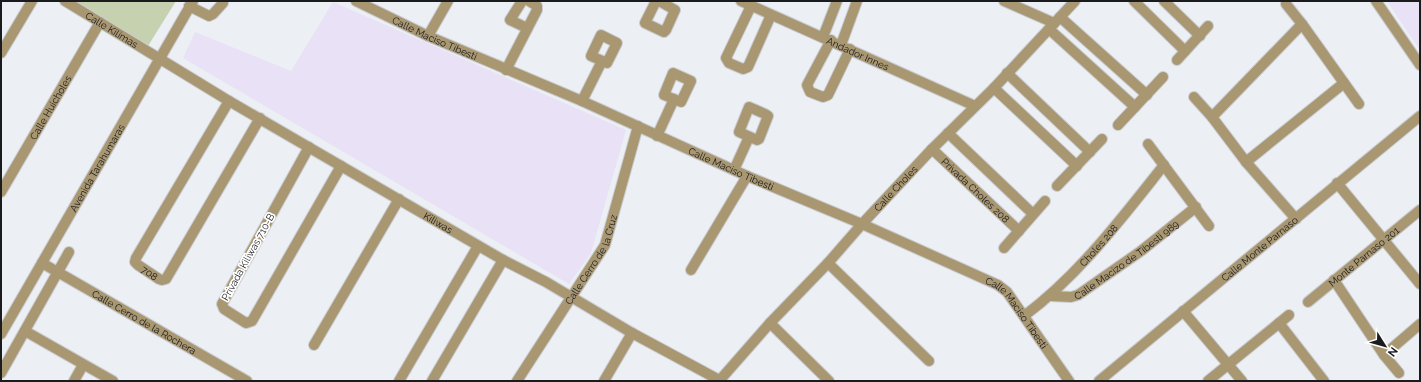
<svg xmlns="http://www.w3.org/2000/svg" width="1421" height="382" viewBox="0 0 1421 382" font-family="Raleway,sans-serif">
<style>
.education{fill:#e9e1f6}
.green{fill:#c5d1af}
.lines{fill:none;stroke-linecap:round;stroke-linejoin:round}
.minor-casing{stroke:#cacdd2;stroke-width:12}
.minor{stroke:#a99772;stroke-width:10}
.labels{text-anchor:middle;dominant-baseline:central;stroke-width:3.5;stroke-linejoin:round;paint-order:stroke}
.street-label{font-size:10px;fill:#191b1d;stroke:#fff}
</style>
<rect width="100%" height="100%" fill="#eceff4"/>
<!-- education -->
<g class="education">
<path d="M 1387,1 L 1420,1 L 1420,50 Z"/>
<path d="M 333,2 L 626,130 L 591,253 L 569,284 L 183,58 L 195,32 L 291,71 Z"/>
</g>
<!-- green -->
<path class="green" d="M 69,1 L 176,1 L 148,46 Z"/>
<g class="lines">
<defs>
<g id="minor">
<path id="s1" d="M 65,1 L 229,101 L 503,260 L 546,282 L 632,333 L 721,381"/>
<path id="s2" d="M 356,1 L 428,36 L 582,101 L 747,176 L 862,224 L 998,285 L 1007,292 L 1069,381"/>
<path d="M 522,1 L 510,20 L 527,28"/>
<path d="M 656,1 L 645,23 L 664,32 L 666,30 L 675,10 L 659,1"/>
<path id="s3" d="M 741,1 L 975,106"/>
<path d="M 1004,1 L 1054,23"/>
<path d="M 1134,1 L 1185,51"/>
<path d="M 1164,1 L 1200,36"/>
<path d="M 1376,1 L 1420,65"/>
<path d="M 1286,4 L 1302,24 L 1359,104"/>
<path d="M 189,6 L 209,16 L 213,14 L 223,3"/>
<path d="M 751,6 L 726,58 L 729,63 L 743,69 L 748,67 L 771,15"/>
<path d="M 1060,17 L 1147,95"/>
<path d="M 1049,29 L 1135,107"/>
<path d="M 601,35 L 617,43 L 607,63 L 591,56 Z"/>
<path d="M 428,36 L 448,1"/>
<path d="M 823,37 L 837,1"/>
<path d="M 831,40 L 807,85 L 810,92 L 823,97 L 828,95 L 850,49"/>
<path d="M 841,45 L 857,1"/>
<path d="M 1,53 L 32,1"/>
<path d="M 1177,60 L 1208,26"/>
<path d="M 506,70 L 537,10 L 537,6 L 529,1"/>
<path d="M 673,73 L 691,81 L 681,102 L 664,95 Z"/>
<path d="M 1007,73 L 1090,152"/>
<path d="M 994,88 L 1077,166"/>
<path d="M 1194,97 L 1212,117 L 1246,162 L 1296,219"/>
<path id="s4" d="M 229,101 L 136,258 L 135,262 L 138,265 L 159,279 L 162,280 L 166,279 L 260,118"/>
<path d="M 582,101 L 602,61"/>
<path d="M 749,107 L 765,114 L 768,116 L 759,139 L 757,140 L 739,132 Z"/>
<path d="M 1212,117 L 1302,24"/>
<path d="M 1118,125 L 1163,77"/>
<path d="M 948,133 L 1033,214"/>
<path d="M 657,136 L 674,99"/>
<path d="M 1148,144 L 1209,226"/>
<path d="M 309,147 L 222,304 L 224,309 L 246,323 L 252,321 L 341,166"/>
<path id="s5" d="M 932,149 L 1019,231"/>
<path d="M 1246,162 L 1344,83"/>
<path d="M 734,170 L 749,137"/>
<path d="M 1337,183 L 1420,284"/>
<path d="M 1057,186 L 1102,139"/>
<path id="s6" d="M 1,192 L 100,22"/>
<path d="M 1004,248 L 1045,201"/>
<path id="s7" d="M 42,263 L 247,381"/>
<path d="M 828,263 L 929,361"/>
<path d="M 691,270 L 747,176"/>
<path d="M 1334,280 L 1384,355 L 1399,373"/>
<path id="s8" d="M 1050,296 L 1071,297 L 1078,295 L 1141,251 L 1196,207"/>
<path id="s9" d="M 1308,302 L 1420,210"/>
<path d="M 1183,311 L 1242,381"/>
<path id="s10" d="M 1024,316 C 1079,275 1121,219 1164,165"/>
<path d="M 770,323 L 829,381"/>
<path d="M 1279,323 L 1324,381"/>
<path d="M 25,331 L 113,381"/>
<path id="s11" d="M 1,334 L 193,1"/>
<path d="M 314,345 L 399,199"/>
<path d="M 1384,355 L 1420,324"/>
<path d="M 1,373 L 69,252"/>
<path id="s12" d="M 720,380 L 770,323 L 828,263 L 862,224 L 932,149 L 994,88 L 1075,1"/>
<path d="M 74,381 L 83,365"/>
<path d="M 399,381 L 478,246"/>
<path d="M 432,381 L 503,260"/>
<path id="s13" d="M 517,381 L 605,245 L 638,126"/>
<path d="M 604,381 L 632,333"/>
<path id="s14" d="M 1099,381 L 1420,116"/>
<path d="M 1208,381 L 1289,315"/>
</g>
</defs>
<!-- minor casing -->
<use href="#minor" class="minor-casing"/>
<!-- minor -->
<use href="#minor" class="minor"/>
</g>
<g class="labels">
<!-- street labels -->
<g class="street-label">
<text stroke="none"><textPath href="#s1" startOffset="55">Calle Kilimas</textPath></text>
<text stroke="none"><textPath href="#s2" startOffset="87">Calle Maciso Tibesti</textPath></text>
<text stroke="none"><textPath href="#s3" startOffset="128">Andador Innes</textPath></text>
<text stroke="none"><textPath href="#s6" startOffset="98">Calle Huicholes</textPath></text>
<text stroke="none"><textPath href="#s11" startOffset="192">Avenida Tarahumaras</textPath></text>
<text stroke="none"><textPath href="#s2" startOffset="411">Calle Maciso Tibesti</textPath></text>
<text stroke="none"><textPath href="#s12" startOffset="260">Calle Choles</textPath></text>
<text stroke="none"><textPath href="#s5" startOffset="60">Privada Choles 208</textPath></text>
<text stroke="none"><textPath href="#s1" startOffset="434">Kiliwas</textPath></text>
<text stroke="none"><textPath href="#s10" startOffset="103">Choles 208</textPath></text>
<text stroke="none"><textPath href="#s14" startOffset="208">Calle Monte Parnaso</textPath></text>
<text stroke="none"><textPath href="#s9" startOffset="72">Monte Parnaso 201</textPath></text>
<text transform="translate(248 257) rotate(-61)">Privada Kiliwas 710-B</text>
<text stroke="none"><textPath href="#s8" startOffset="88">Calle Macizo de Tibesti 989</textPath></text>
<text stroke="none"><textPath href="#s13" startOffset="143">Calle Cerro de la Cruz</textPath></text>
<text stroke="none"><textPath href="#s4" startOffset="205">708</textPath></text>
<text stroke="none"><textPath href="#s2" startOffset="735">Calle Maciso Tibesti</textPath></text>
<text stroke="none"><textPath href="#s7" startOffset="118">Calle Cerro de la Rochera</textPath></text>
</g>
</g>
<!-- border -->
<rect width="1421" height="382" fill="none" stroke="#191b1d" stroke-width="4"/>
<!-- north arrow -->
<g transform="translate(1385 346) rotate(127)" stroke="#ffffff" stroke-width="3" paint-order="stroke">
<path d="M0-3L7 15L0 10L-7 15Z" fill="#191b1d"/>
<text y="-6" font-size="11" font-weight="bold" text-anchor="middle" fill="#191b1d">N</text>
</g>
</svg>
